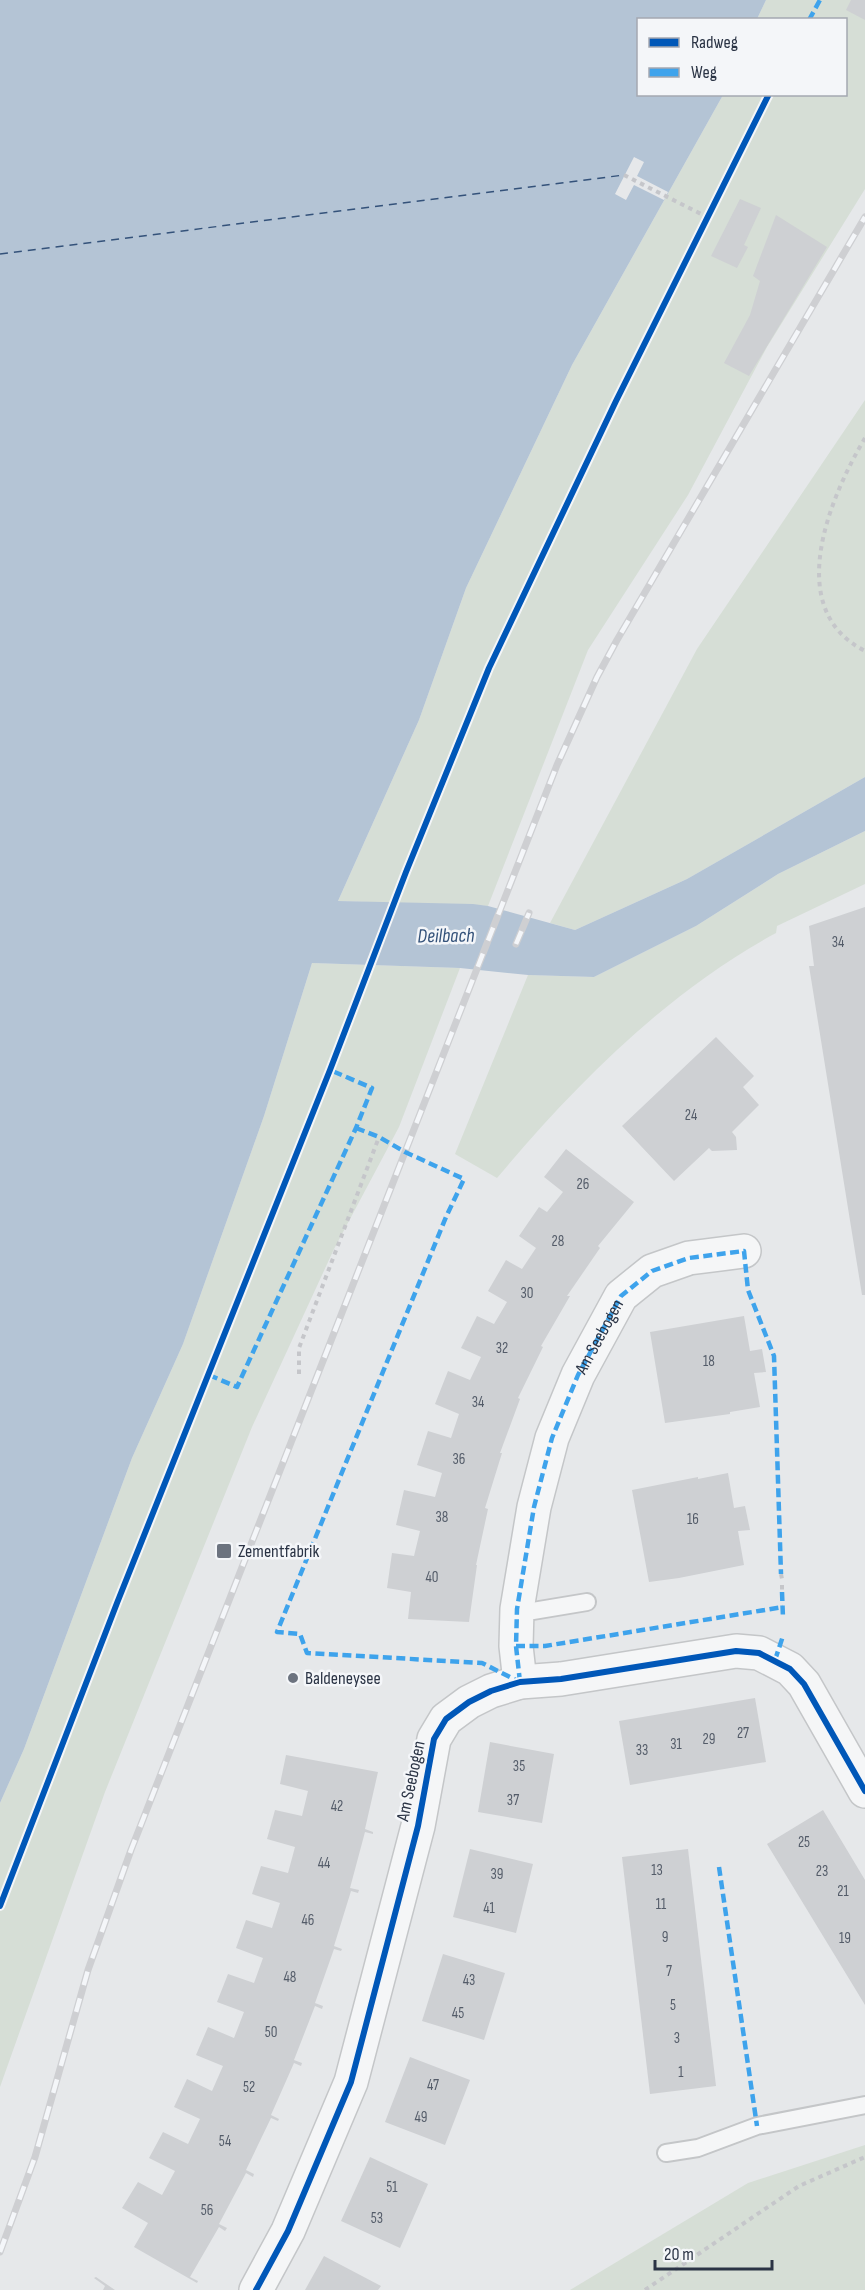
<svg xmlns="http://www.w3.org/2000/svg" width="865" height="2290" viewBox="0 0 865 2290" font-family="'Sofia Sans Condensed',sans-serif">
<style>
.green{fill:#d6ded6}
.water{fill:#b4c4d5}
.pier{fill:#e6e8ea}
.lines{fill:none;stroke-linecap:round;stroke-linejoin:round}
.ferry{stroke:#34527a;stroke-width:1.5;stroke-dasharray:8 6;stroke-linecap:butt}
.building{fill:#ced0d3}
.service-casing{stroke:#c4c6c8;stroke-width:20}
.minor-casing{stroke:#c4c6c8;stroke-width:36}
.path{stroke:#c5c6ca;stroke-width:4;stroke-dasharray:4.5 4.5;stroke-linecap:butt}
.service{stroke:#f5f6f7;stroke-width:16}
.minor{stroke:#f5f6f7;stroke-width:33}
.rail-casing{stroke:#cecfd2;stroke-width:7}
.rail{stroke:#f4f6f9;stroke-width:4.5;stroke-dasharray:14;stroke-linecap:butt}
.quiet{stroke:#3ea3ec;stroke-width:4.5;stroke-dasharray:9 4.5;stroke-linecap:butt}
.cycleway-casing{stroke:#f4f6f9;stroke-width:10}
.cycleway{stroke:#0057b8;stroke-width:6}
.poi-dot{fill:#6c737f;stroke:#f4f6f9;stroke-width:2}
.labels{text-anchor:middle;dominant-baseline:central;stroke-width:5;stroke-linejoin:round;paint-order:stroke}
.number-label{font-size:15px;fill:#545c69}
.street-label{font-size:18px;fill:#2b3445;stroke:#f4f6f9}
.poi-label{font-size:18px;fill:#2b3445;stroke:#f4f6f9;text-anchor:start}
.water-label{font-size:20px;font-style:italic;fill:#34527a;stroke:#f4f6f9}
</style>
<rect width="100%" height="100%" fill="#e6e8ea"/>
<!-- green -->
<g class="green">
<path d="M 766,0 L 865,0 L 865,189 L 767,347 L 688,495 L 588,650 L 488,906 L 338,901 L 419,720 L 466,588 L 572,365 L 723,95 L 846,94 L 846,20 L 757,19 Z"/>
<path d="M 865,400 L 865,777 L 687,879 L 575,930 L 550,923 L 697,649 Z"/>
<path d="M 865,831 L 865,884 L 777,926 L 776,933 C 668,991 575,1085 497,1178 L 455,1154 L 528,975 L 594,977 L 696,926 L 778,874 Z"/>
<path d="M 312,963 L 460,968 L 399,1127 L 334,1249 L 252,1427 L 105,1792 L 0,2087 L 0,1803 L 24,1749 L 132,1458 L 183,1344 L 264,1116 Z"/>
<path d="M 865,2145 L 865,2290 L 570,2290 L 748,2183 Z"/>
</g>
<!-- water -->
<path class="water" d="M 0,0 L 766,0 L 757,19 L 638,20 L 638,94 L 723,95 L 572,365 L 466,588 L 419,720 L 338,901 L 473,904 L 488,906 L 575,930 L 687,879 L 865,777 L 865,831 L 778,874 L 696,926 L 594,977 L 528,975 L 460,968 L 312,963 L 264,1116 L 183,1344 L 132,1458 L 24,1749 L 0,1803 Z"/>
<!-- pier -->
<path class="pier" d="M 634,157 L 644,162 L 637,176 L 668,192 L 664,200 L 634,185 L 626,200 L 615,194 Z"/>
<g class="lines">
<!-- ferry -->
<path class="ferry" d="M 0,254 L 624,175"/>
</g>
<!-- building -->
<g class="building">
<path d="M 851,0 L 865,0 L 865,20 L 846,10 Z"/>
<path d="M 740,199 L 761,208 L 744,245 L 748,247 L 737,268 L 711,256 Z"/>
<path d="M 776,215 L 827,247 L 749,376 L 724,363 L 750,315 L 760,281 L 753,276 Z"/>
<path d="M 865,907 L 865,1295 L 862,1295 L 809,966 L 814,966 L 809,926 Z"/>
<path d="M 716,1037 L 754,1076 L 743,1087 L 759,1105 L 732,1132 L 736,1137 L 737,1150 L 712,1151 L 709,1148 L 674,1181 L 622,1126 Z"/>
<path d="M 566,1149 L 634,1202 L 598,1246 L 600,1248 L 567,1296 L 570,1296 L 541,1346 L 543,1347 L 518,1398 L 520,1399 L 500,1453 L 502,1453 L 485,1508 L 488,1509 L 476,1565 L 477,1565 L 469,1622 L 408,1619 L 411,1592 L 387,1588 L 392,1553 L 414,1556 L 420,1531 L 396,1525 L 404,1490 L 435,1497 L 442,1473 L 417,1465 L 428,1431 L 451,1438 L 459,1414 L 435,1404 L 448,1371 L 470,1380 L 481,1357 L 461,1348 L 477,1316 L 494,1324 L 507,1302 L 488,1291 L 506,1260 L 522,1269 L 536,1248 L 519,1236 L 539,1207 L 547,1212 L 563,1192 L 544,1177 Z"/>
<path d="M 744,1316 L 750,1351 L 762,1349 L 766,1372 L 754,1373 L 760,1407 L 730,1412 L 730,1414 L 665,1423 L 650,1332 Z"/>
<path d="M 728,1473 L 734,1508 L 745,1506 L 750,1530 L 738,1531 L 744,1565 L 679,1578 L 649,1582 L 632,1490 L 698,1477 L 698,1479 Z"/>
<path d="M 755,1698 L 766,1762 L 630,1785 L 619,1721 Z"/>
<path d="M 490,1742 L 554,1754 L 542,1823 L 478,1812 Z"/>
<path d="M 286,1755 L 378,1772 L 365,1829 L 373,1832 L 373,1834 L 365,1832 L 350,1888 L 359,1890 L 358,1893 L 351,1891 L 334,1946 L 342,1949 L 341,1951 L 334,1949 L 315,2003 L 323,2006 L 322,2009 L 315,2006 L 294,2060 L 302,2063 L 301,2066 L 294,2063 L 271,2115 L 279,2119 L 278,2121 L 271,2118 L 246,2170 L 254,2174 L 253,2177 L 246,2173 L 219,2224 L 227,2228 L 225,2231 L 219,2227 L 190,2277 L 198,2281 L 197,2283 L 134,2247 L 148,2223 L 122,2208 L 138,2182 L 162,2195 L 175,2171 L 149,2158 L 163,2132 L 188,2144 L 200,2119 L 174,2107 L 187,2079 L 212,2091 L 223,2066 L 196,2055 L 208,2027 L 234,2038 L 244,2012 L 217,2002 L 228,1974 L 254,1983 L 263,1958 L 236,1948 L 246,1920 L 272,1928 L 280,1903 L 252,1894 L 261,1866 L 288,1873 L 295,1847 L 267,1839 L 275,1810 L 302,1816 L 308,1791 L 280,1784 Z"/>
<path d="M 823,1810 L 865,1880 L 865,2005 L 767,1844 Z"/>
<path d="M 470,1849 L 533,1864 L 516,1933 L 453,1917 Z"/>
<path d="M 688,1849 L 716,2086 L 650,2094 L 622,1857 Z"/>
<path d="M 443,1954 L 505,1973 L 484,2040 L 422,2021 Z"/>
<path d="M 410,2057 L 470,2080 L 445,2145 L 385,2122 Z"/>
<path d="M 370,2157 L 428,2184 L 400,2248 L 341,2221 Z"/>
<path d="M 324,2256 L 381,2286 L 378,2290 L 305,2290 Z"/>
<path d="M 96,2277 L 115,2290 L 103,2290 L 105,2286 L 94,2278 Z"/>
</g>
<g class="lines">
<defs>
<g id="service">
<path d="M 517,1609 L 533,1611 L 587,1602"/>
<path d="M 666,2153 L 698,2148 L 757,2126 L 865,2105"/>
</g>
<g id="minor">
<path id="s1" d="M 520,1682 L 516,1646 L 517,1609 L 534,1507 L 552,1438 L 578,1375 L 621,1296 L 652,1271 L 689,1258 L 744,1251"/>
<path d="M 256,2290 L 288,2231 L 351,2082 L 418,1826 L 434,1739 L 446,1719 L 469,1702 L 491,1691 L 520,1682 L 561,1679 L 736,1651 L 759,1653 L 790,1669 L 804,1684 L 865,1791"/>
</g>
</defs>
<!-- service casing -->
<use href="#service" class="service-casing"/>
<!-- minor casing -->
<use href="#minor" class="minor-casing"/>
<!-- path -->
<g class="path">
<path d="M 624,175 L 707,217"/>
<path d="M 865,438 C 830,497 782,609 865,651"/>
<path d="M 299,1374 L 299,1348 L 379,1137"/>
<path d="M 781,1574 L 782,1579"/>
<path d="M 782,1585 L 782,1592"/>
<path d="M 645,2290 L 799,2186 L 865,2157"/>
</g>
<!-- service -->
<use href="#service" class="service"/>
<!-- minor -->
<use href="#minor" class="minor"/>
<defs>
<g id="rail">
<path d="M 516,944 L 529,913"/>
<path d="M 0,2252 L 35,2157 L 88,1970 L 131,1850 L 557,765 L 597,677 L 617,640 L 865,217"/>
</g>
</defs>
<!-- rail casing -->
<use href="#rail" class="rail-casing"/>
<!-- rail -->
<use href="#rail" class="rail"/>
<!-- quiet -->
<g class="quiet">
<path d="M 809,20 L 820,0"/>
<path d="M 356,1128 L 379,1137 L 405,1152 L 464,1179 L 446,1217 L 277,1632 L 300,1634 L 307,1653 L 482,1663 L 520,1682"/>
<path d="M 209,1375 L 237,1387 L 356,1128 L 372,1088 L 330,1070"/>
<path d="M 782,1592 L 783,1618"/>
<path d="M 516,1646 L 545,1646 L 783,1607"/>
<path d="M 775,1660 L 783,1636"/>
<path d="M 520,1682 L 516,1646 L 517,1609 L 534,1507 L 552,1438 L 578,1375 L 621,1296 L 652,1271 L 689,1258 L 744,1251 L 748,1290 L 774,1356 L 781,1574"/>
<path d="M 719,1867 L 757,2126"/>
</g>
<defs>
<g id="cycleway">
<path d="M 0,1906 L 117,1603 L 330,1070 L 406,872 L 489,668 L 616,401 L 769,94"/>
<path d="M 256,2290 L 288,2231 L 351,2082 L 418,1826 L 434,1739 L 446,1719 L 469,1702 L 491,1691 L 520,1682 L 561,1679 L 736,1651 L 759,1653 L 790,1669 L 804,1684 L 865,1791"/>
</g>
</defs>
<!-- cycleway casing -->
<use href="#cycleway" class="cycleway-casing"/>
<!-- cycleway -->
<use href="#cycleway" class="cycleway"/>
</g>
<!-- markers -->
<g class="poi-dot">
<rect x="216" y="1543" width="16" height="16" rx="3"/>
<circle cx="293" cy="1678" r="6"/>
</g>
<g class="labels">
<!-- number labels -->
<g class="number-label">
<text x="838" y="942">34</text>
<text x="691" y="1115">24</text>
<text x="583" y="1184">26</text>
<text x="558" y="1241">28</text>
<text x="527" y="1293">30</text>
<text x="502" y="1348">32</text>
<text x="709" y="1361">18</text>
<text x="478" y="1402">34</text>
<text x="459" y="1459">36</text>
<text x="442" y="1517">38</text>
<text x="693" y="1519">16</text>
<text x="432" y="1577">40</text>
<text x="743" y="1733">27</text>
<text x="709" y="1739">29</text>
<text x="676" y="1744">31</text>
<text x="642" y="1750">33</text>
<text x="519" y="1766">35</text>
<text x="513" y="1800">37</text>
<text x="337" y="1806">42</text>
<text x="804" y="1842">25</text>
<text x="324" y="1863">44</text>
<text x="657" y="1870">13</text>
<text x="822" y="1871">23</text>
<text x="497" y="1874">39</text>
<text x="843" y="1891">21</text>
<text x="661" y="1904">11</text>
<text x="489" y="1908">41</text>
<text x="308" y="1920">46</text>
<text x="665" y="1937">9</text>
<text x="845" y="1938">19</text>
<text x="669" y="1971">7</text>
<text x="290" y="1977">48</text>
<text x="469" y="1980">43</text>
<text x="673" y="2005">5</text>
<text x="458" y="2013">45</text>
<text x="271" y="2032">50</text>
<text x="677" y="2038">3</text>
<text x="681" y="2072">1</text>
<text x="433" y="2085">47</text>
<text x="249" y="2087">52</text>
<text x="421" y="2117">49</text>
<text x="225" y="2141">54</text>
<text x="392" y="2187">51</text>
<text x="207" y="2210">56</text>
<text x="377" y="2218">53</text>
</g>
<!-- street labels -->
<g class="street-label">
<text stroke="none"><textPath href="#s1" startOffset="360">Am Seebogen</textPath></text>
<text transform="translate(411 1781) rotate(-78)">Am Seebogen</text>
</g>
<!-- poi labels -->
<g class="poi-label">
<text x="238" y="1551">Zementfabrik</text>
<text x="305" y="1678">Baldeneysee</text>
</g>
<!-- water labels -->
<g class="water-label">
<text transform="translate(446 936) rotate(-1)">Deilbach</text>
</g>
</g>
<!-- legend -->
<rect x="637" y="18" width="210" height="78" fill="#f4f6f9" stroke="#a4a8b1" stroke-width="1.5"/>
<rect x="649" y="38" width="30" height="9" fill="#0057b8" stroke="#a4a8b1" stroke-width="1.5"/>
<text x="691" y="48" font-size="18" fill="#2b3445">Radweg</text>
<rect x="649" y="68" width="30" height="9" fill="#3ea3ec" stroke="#a4a8b1" stroke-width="1.5"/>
<text x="691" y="78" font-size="18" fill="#2b3445">Weg</text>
<!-- scale -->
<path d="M655 2260v9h117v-9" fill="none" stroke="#2b3445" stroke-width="3"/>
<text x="664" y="2260" font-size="18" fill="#2b3445" stroke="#f4f6f9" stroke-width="4.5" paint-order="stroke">20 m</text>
</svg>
